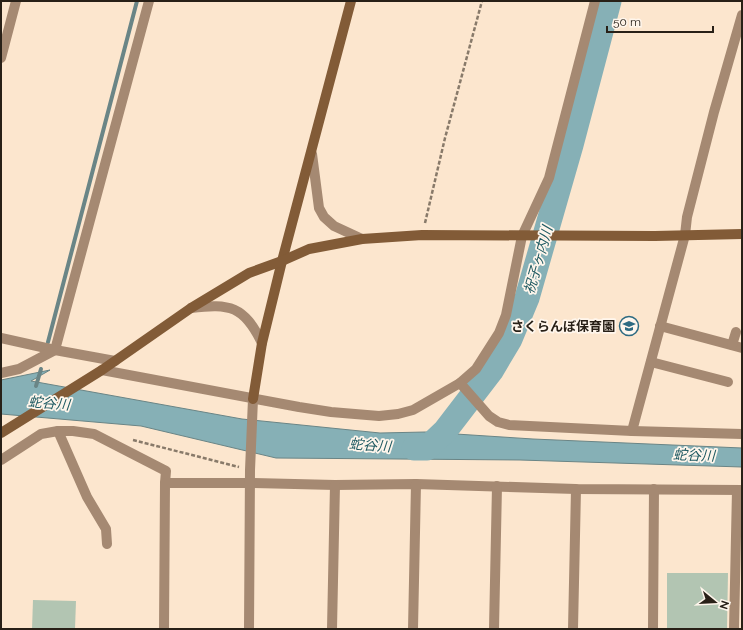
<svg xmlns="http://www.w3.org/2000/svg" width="743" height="630" viewBox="0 0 743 630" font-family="Raleway,'Noto Sans JP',sans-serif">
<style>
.green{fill:#b2c5b2}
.water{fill:#86b0b6;stroke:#6a8586}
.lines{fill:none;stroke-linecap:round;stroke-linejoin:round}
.stream{stroke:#6a8586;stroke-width:4}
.river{stroke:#86b0b6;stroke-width:25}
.path{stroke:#887a6a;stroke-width:2.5;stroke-dasharray:4 2;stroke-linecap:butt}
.street{stroke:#a58972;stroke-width:10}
.secondary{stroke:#825b37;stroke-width:10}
.labels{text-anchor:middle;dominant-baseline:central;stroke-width:3.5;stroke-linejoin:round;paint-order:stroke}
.poi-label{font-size:13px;font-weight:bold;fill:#282017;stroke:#fff6ec;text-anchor:end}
.water-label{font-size:14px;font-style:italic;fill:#1e5961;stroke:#fff6ec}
</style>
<rect width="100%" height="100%" fill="#fce6ce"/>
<!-- green -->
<g class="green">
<path d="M 667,573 L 728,573 L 727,629 L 667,629 Z"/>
<path d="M 33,600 L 76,601 L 75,629 L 32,629 Z"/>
</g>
<!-- water -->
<path class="water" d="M 50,370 L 31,381 L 242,419 L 380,433 L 425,432 L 533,439 L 742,448 L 742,467 L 520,460 L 276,458 L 141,426 L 1,414 L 1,380 Z"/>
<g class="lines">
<!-- stream -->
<g class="stream">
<path d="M 48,342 L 137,1"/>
<path d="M 36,386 L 41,369"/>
</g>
<!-- river -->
<path class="river" d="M 414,448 L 427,448 L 445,431 L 491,371 L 510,339 L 527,298 L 571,145 L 609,1"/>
<!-- path -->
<g class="path">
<path d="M 425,223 L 445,138 L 482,1"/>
<path d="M 133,440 L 239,467"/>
</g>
<!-- street -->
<g class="street">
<path d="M 1,58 L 16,1"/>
<path d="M 312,154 L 319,208 L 324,217 L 334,226 L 362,239"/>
<path d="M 191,308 C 230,303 244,306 262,343"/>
<path d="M 660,326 L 742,348"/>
<path d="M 1,338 L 55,350"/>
<path d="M 732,345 L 736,332"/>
<path d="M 115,361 L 55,350 L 149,1"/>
<path d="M 651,362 L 728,382"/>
<path d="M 102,370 L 299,407 L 331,412 L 379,416 L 398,414 L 413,410 L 460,383 L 476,369 L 499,333 L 506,315 L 522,236 L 549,178 L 595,1"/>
<path d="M 1,373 L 19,369 L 55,350"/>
<path d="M 460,383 L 489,416 L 498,422 L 509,425 L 632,431 L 742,434"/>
<path d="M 58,431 L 87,497 L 106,529 L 107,544"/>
<path d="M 632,431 L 685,235 L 687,217 L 714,112 L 742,15"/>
<path d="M 1,460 L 41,434 L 58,431 L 73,431 L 94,434 L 166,471 L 165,483"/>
<path d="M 164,629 L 165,483 L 250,483 L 335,485 L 416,484 L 576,489 L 742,490"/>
<path d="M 249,629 L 250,470 L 253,399"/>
<path d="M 332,629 L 335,485"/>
<path d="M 413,629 L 416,484"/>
<path d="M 494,629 L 497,486"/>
<path d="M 573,629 L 576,489"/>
<path d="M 653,629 L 654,489"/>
<path d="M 734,629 L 737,490"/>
</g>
<!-- secondary -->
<g class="secondary">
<path d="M 253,399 L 262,343 L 282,261 L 351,1"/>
<path d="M 1,433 L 102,370 L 191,308 L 249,273 L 282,261 L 309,249 L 362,239 L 422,235 L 655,236 L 742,234"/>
</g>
</g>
<!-- icons -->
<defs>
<symbol id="school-ring" viewBox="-11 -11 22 22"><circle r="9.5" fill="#fff6ec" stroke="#2d6a81" stroke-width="1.5"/><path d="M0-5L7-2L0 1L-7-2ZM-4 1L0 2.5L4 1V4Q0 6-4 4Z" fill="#2d6a81"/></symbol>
</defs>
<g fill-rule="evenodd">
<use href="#school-ring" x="618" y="315" width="22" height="22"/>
</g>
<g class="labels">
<!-- poi labels -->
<g class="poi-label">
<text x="615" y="326">さくらんぼ保育園</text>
</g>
<!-- water labels -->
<g class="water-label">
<text transform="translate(538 260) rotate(-74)">祝子ヶ内川</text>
<text transform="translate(49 403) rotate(5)">蛇谷川</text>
<text transform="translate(370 445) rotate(4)">蛇谷川</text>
<text transform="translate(694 455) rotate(2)">蛇谷川</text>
</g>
</g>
<!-- border -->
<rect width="743" height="630" fill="none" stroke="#282017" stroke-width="4"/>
<!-- north arrow -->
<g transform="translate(715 602) rotate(108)" stroke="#fff6ec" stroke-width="3" paint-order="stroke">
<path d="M0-3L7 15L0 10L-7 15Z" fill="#282017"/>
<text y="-6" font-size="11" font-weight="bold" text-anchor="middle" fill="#282017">N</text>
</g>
<!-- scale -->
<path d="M607 26v6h106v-6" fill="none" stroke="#282017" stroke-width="2"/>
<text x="613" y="26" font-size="12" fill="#282017" stroke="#fff6ec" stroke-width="3" paint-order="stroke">50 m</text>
</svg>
